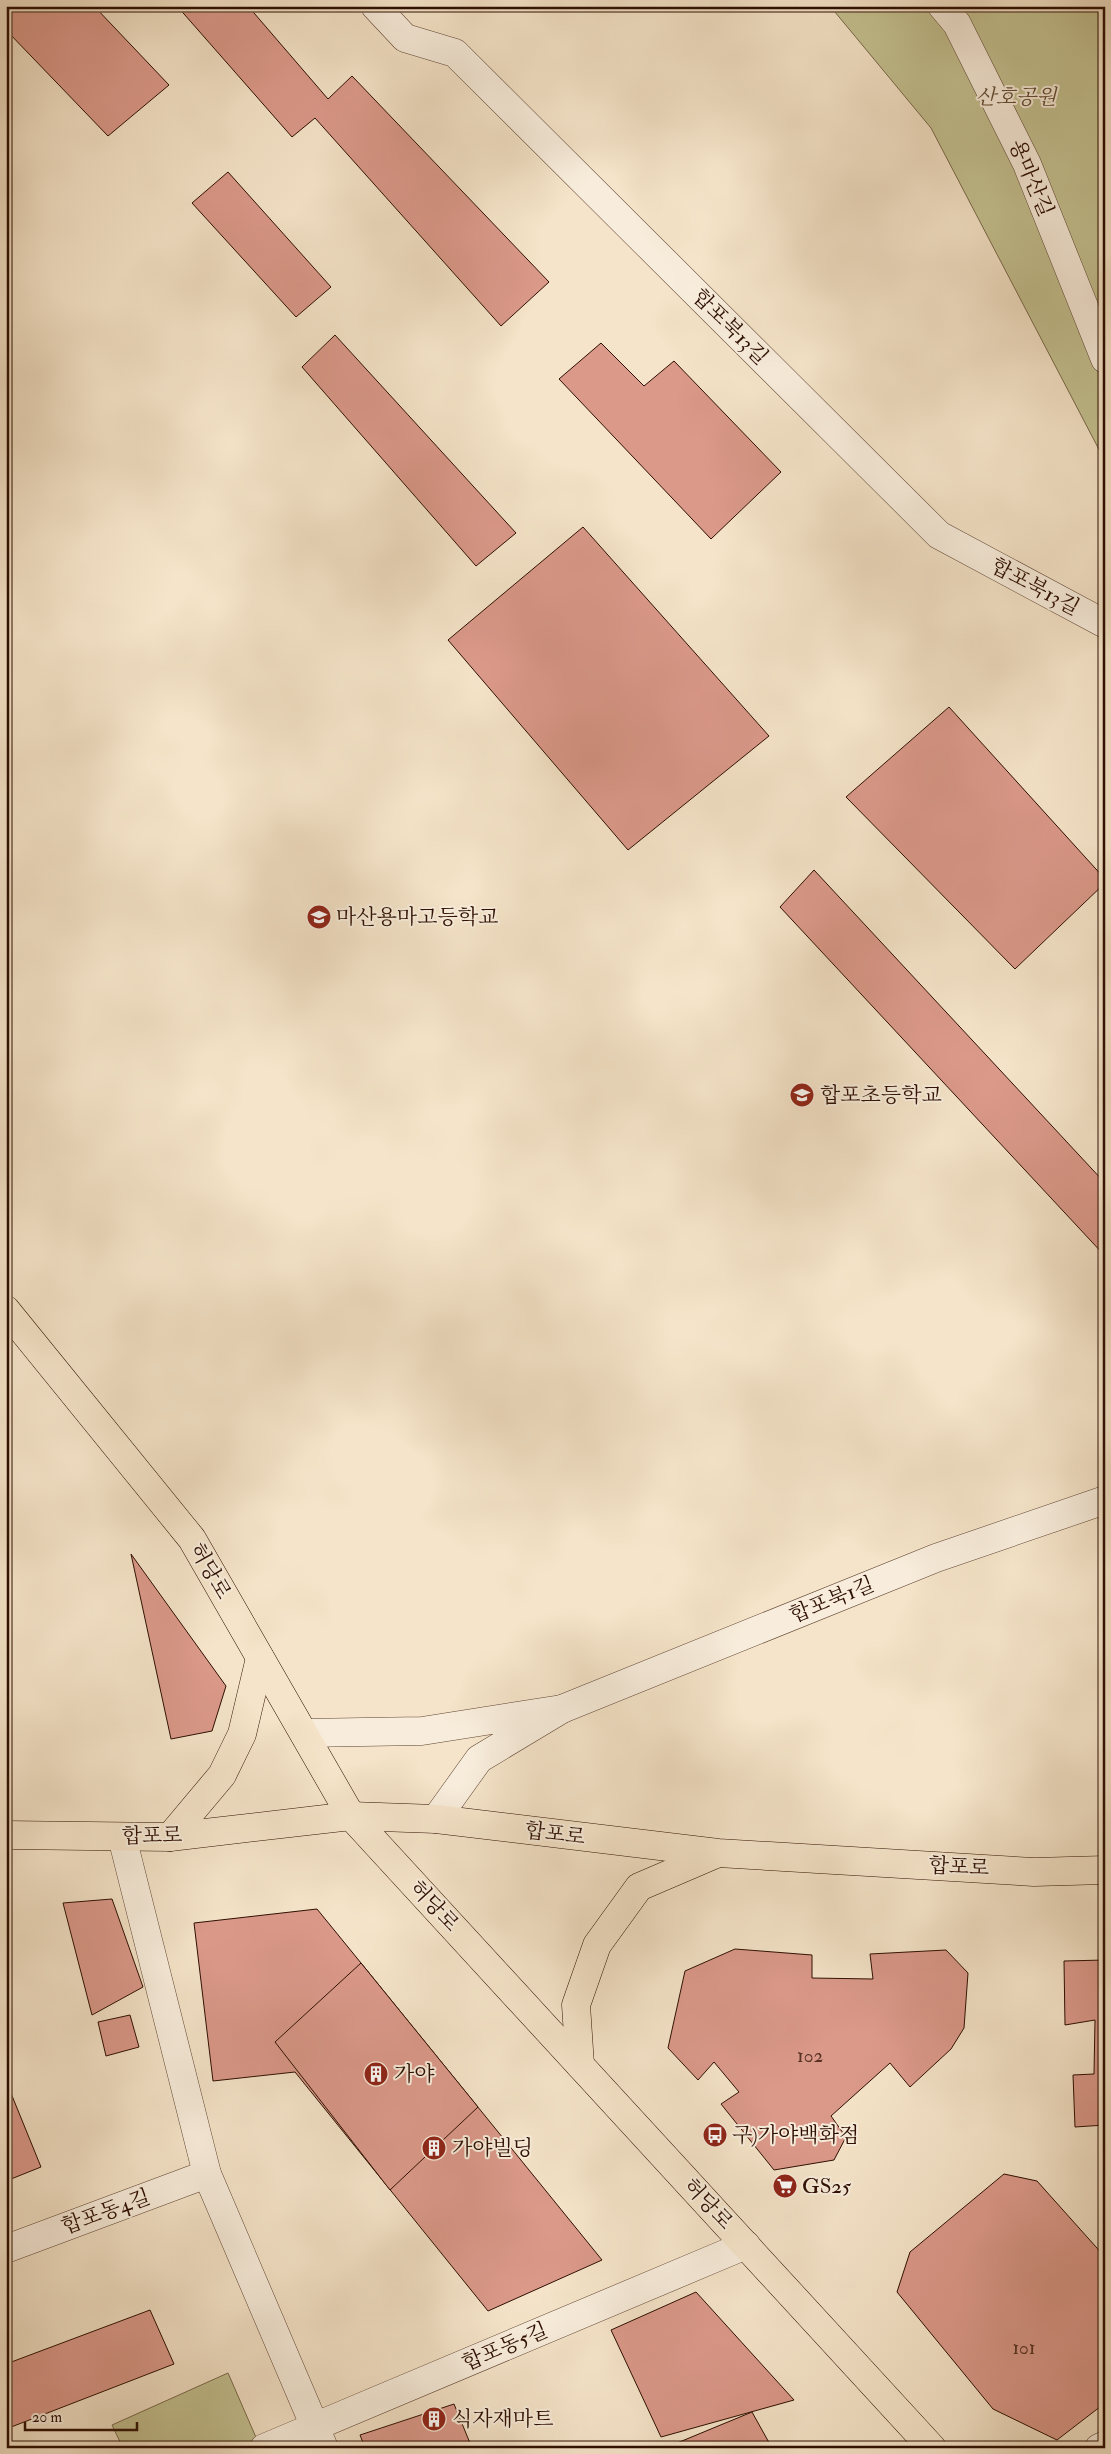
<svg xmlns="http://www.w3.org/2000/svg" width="1111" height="2454" viewBox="0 0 1111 2454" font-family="'IM FELL Double Pica','Noto Serif KR',serif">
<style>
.green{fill:#c4c191;stroke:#786849}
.building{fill:#db998a;stroke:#2d0e01}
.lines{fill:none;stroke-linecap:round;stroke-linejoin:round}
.minor-casing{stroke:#5f4433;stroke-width:29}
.major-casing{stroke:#2d0e01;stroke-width:29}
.minor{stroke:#f8eddc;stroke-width:28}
.major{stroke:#f5e4c9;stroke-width:28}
.labels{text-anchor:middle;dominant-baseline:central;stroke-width:4;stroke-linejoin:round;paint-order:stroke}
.number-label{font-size:19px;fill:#583123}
.park-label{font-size:21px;font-style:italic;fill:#624d33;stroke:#f8eddc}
.street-label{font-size:21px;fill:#2d0e01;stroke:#f8eddc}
.poi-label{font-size:21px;fill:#2d0e01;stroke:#f8eddc;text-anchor:start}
</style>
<rect width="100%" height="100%" fill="#f5e4c9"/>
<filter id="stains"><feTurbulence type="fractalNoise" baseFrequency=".004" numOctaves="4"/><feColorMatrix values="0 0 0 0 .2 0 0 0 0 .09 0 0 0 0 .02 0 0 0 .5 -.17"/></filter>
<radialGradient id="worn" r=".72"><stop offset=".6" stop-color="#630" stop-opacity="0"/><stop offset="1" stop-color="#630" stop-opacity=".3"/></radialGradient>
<!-- green -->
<g class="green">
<path d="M 830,6 L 1105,6 L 1105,461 L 931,128 Z"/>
<path d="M 228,2373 L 258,2442 L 243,2448 L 123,2448 L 112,2425 Z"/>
</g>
<!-- building -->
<g class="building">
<path d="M 6,6 L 94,6 L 169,85 L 108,136 L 6,30 Z"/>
<path d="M 177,6 L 248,6 L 328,99 L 352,76 L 549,282 L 501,326 L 315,118 L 292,137 Z"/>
<path d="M 228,172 L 331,287 L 296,317 L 192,203 Z"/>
<path d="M 335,335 L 516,533 L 476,566 L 302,367 Z"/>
<path d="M 601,343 L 644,386 L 674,361 L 781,472 L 711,539 L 559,379 Z"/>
<path d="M 583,527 L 769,736 L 628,850 L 448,640 Z"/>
<path d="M 949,707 L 1105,879 L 1105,883 L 1015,969 L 846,797 Z"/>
<path d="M 814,870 L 1105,1183 L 1105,1256 L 780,907 Z"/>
<path d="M 131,1554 L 226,1686 L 212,1731 L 171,1739 Z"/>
<path d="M 112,1899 L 143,1987 L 92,2015 L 63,1903 Z"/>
<path d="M 317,1909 L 361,1963 L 602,2260 L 488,2311 L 295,2072 L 213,2081 L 194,1923 Z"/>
<path d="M 735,1949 L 812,1955 L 812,1978 L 873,1979 L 870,1954 L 946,1950 L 968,1973 L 964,2028 L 951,2049 L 910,2087 L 890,2063 L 831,2116 L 846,2137 L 834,2160 L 774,2170 L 721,2104 L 739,2092 L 714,2062 L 698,2080 L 668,2048 L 685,1971 Z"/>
<path d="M 1105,1960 L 1105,2125 L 1075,2127 L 1073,2075 L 1094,2074 L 1095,2020 L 1065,2025 L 1064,1961 Z"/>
<path d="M 361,1963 L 478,2107 L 390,2190 L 275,2042 Z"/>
<path d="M 130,2015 L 139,2047 L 106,2056 L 98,2022 Z"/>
<path d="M 6,2081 L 41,2167 L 6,2181 Z"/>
<path d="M 1004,2174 L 1037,2181 L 1105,2257 L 1105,2403 L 1057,2440 L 993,2409 L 897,2292 L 910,2252 Z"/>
<path d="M 696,2292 L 794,2400 L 661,2437 L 611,2330 Z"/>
<path d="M 150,2310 L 174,2364 L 6,2429 L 6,2364 Z"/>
<path d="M 454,2404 L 472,2448 L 365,2448 L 360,2435 Z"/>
<path d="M 752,2412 L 772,2448 L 665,2448 Z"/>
</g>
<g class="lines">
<defs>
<g id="minor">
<path d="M 375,6 L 405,38 L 455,53 L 939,535 L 1105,624"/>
<path d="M 942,6 L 957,24 L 1027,164 L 1105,359"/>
<path d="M 562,1709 L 936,1558 L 1105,1500"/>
<path d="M 304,1733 L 422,1731 L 562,1709 L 479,1759 L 436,1819"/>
<path d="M 122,1837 L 207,2174 L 324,2448"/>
<path d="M 6,2249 L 207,2174"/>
<path d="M 264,2448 L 746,2245"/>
<path d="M 1099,2448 L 1105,2445"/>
</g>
<g id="major">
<path d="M 6,1310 L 192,1539 L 351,1816 L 932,2448"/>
<path d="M 6,1835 L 170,1837 L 351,1816 L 436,1819 L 718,1853 L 1034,1872 L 1105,1870"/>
<path d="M 170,1837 L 222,1775 L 242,1734 L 260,1658"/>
<path d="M 580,2065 L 576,2005 L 597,1945 L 639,1887 L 716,1854"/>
</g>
</defs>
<!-- minor casing -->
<use href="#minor" class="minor-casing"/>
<!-- major casing -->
<use href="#major" class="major-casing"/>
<!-- minor -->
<use href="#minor" class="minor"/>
<!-- major -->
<use href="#major" class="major"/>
</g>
<!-- icons -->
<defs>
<symbol id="school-disc" viewBox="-11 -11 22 22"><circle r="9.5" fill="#8f2418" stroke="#f8eddc"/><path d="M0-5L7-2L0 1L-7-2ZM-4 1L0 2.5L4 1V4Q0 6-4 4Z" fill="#fff"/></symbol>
<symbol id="building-disc" viewBox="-11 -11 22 22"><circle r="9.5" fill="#8f2418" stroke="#f8eddc"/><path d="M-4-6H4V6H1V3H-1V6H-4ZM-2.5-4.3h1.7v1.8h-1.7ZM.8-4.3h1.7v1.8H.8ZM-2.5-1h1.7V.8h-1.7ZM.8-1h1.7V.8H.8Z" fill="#fff"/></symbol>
<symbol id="bus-disc" viewBox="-11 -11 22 22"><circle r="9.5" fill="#8f2418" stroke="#f8eddc"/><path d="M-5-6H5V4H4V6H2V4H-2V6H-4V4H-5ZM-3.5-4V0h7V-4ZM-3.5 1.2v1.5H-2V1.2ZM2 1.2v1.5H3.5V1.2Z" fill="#fff"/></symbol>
<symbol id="supermarket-disc" viewBox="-11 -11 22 22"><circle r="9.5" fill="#8f2418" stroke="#f8eddc"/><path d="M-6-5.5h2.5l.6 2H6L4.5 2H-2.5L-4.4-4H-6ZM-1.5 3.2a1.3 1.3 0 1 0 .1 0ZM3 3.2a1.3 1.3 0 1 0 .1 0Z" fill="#fff"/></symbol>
</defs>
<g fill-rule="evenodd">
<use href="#school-disc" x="305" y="903" width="28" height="28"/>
<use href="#school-disc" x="788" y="1081" width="28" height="28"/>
<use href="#building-disc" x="362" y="2060" width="28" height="28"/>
<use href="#bus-disc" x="701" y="2121" width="28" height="28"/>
<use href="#building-disc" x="420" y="2134" width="28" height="28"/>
<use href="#supermarket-disc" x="771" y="2172" width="28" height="28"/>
<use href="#building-disc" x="420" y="2405" width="28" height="28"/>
</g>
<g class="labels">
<!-- number labels -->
<g class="number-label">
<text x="810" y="2056">102</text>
<text x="1024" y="2348">101</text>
</g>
<!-- park labels -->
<g class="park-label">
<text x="1016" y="97">산호공원</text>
</g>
<!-- street labels -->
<g class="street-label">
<text transform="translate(1031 178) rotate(67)">용마산길</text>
<text transform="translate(730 327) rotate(45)">합포북13길</text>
<text transform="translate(1035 587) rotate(28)">합포북13길</text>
<text transform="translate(210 1571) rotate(60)">허당로</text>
<text transform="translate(832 1600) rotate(-22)">합포북1길</text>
<text transform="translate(555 1834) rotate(7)">합포로</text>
<text transform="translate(152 1836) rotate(-1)">합포로</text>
<text transform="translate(959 1867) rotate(3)">합포로</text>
<text transform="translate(434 1906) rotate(47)">허당로</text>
<text transform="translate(708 2204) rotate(47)">허당로</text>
<text transform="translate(106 2212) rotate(-20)">합포동4길</text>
<text transform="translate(505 2347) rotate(-23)">합포동5길</text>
</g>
<!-- poi labels -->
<g class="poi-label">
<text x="336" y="917">마산용마고등학교</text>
<text x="820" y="1095">합포초등학교</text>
<text x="394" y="2074">가야</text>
<text x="732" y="2135">구)가야백화점</text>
<text x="452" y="2148">가야빌딩</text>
<text x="802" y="2186">GS25</text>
<text x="452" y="2419">식자재마트</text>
</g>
</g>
<!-- margin -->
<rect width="1111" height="2454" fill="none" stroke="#f5e4c9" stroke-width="25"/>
<rect x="8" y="8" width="1096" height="2439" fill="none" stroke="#2d0e01" stroke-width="2.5"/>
<rect x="12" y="12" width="1086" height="2429" fill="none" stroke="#2d0e01"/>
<!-- scale -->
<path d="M25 2422v8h112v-8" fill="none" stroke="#2d0e01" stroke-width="2.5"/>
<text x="32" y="2422" font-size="15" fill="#2d0e01" stroke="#f8eddc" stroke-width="4" paint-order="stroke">20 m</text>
<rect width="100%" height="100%" filter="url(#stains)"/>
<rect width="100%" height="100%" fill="url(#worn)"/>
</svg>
